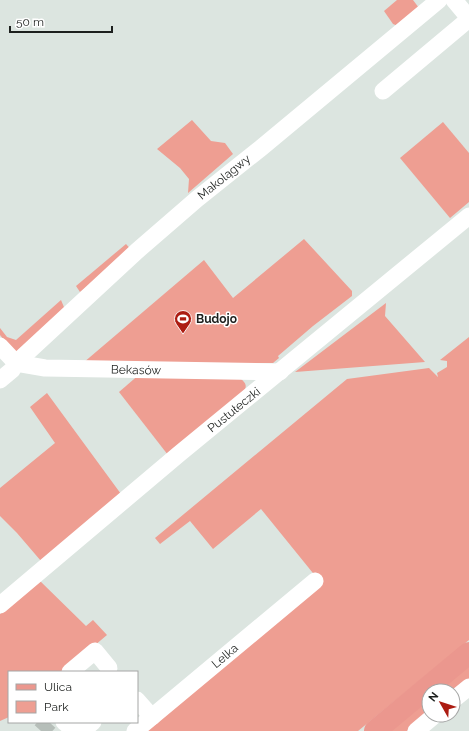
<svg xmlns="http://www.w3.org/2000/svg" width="469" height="731" viewBox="0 0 469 731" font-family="Raleway,sans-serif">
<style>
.green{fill:#ee9e92}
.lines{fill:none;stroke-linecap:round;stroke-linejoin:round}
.minor-tunnel{stroke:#b6beb9;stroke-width:17;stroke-dasharray:17 8;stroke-linecap:butt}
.minor{stroke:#fff;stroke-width:17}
.major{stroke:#eb978e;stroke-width:22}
.labels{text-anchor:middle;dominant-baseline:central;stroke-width:3;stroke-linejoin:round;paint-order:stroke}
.street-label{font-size:12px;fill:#1d201e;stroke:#fff}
.poi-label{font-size:12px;font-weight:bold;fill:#1d201e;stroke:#fff;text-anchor:start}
</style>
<rect width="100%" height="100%" fill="#dce5e0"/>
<!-- green -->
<g class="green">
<path d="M 397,0 L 413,0 L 419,8 L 398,26 L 393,24 L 384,11 Z"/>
<path d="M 192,120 L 211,141 L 225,143 L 233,154 L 188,193 L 189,179 L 180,168 L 157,149 Z"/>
<path d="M 443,122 L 469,153 L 469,202 L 450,218 L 400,158 Z"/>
<path d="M 304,239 L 352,291 L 352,296 L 313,326 L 278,356 L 279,358 L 273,363 L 83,363 L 204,260 L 233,298 Z"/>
<path d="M 126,244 L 133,252 L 80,292 L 76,286 Z"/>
<path d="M 61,300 L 66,312 L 22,352 L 14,352 L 0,335 L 0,328 L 7,337 L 16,340 Z"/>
<path d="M 386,303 L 385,316 L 425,362 L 295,372 Z"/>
<path d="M 469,337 L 469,640 L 358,731 L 145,731 L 321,583 L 261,509 L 213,549 L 190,521 L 160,544 L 155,538 L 347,379 L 429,368 L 438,377 L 437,373 L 447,367 L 447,361 L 440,360 Z"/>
<path d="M 141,373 L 241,379 C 246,383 247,386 244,392 L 168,455 L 119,392 Z"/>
<path d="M 47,393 L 121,494 L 41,561 L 17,533 L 0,516 L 0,488 L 55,443 L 30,407 Z"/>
<path d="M 39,580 L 86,626 L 93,620 L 107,635 L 63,672 L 9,672 L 9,717 L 0,721 L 0,614 Z"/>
<path d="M 469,665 L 469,680 L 453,691 L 438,691 Z"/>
<path d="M 429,698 L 429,713 L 407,731 L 389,731 Z"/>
</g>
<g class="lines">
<!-- minor-tunnel -->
<path class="minor-tunnel" d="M 41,731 L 49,722"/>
<!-- minor -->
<g class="minor">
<path d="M 454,0 L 469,18"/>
<path d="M 383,91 L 469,19"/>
<path d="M 0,346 L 16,363 L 45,368 L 280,372"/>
<path d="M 0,380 L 12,370 L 16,363 L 137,251 L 197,199 L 261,148 L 439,0"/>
<path d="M 0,605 L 179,454 L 469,216"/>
<path d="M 70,672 L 95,651 L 109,668"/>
<path d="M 137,700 L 152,717"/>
<path d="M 453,700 L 469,687"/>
<path d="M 64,722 L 75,731"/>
<path d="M 82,731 L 93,722"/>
<path d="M 135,731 L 315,581"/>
<path d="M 416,731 L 435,715"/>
</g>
<!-- major -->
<path class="major" d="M 375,731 L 469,653"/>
</g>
<!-- icons -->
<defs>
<symbol id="stadium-pin" viewBox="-11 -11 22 30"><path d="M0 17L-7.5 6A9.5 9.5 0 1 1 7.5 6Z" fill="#ac1c12" stroke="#fff"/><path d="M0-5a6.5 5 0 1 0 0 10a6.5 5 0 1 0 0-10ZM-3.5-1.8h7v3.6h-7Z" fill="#fff"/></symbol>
</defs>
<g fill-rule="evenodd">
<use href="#stadium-pin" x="173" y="309" width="20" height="27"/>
</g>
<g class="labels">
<!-- street labels -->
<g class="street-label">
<text transform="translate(224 177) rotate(-39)">Makolągwy</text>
<text transform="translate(136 370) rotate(1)">Bekasów</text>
<text transform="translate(234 410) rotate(-39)">Pustułeczki</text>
<text transform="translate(225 656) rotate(-40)">Lelka</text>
</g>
<!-- poi labels -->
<g class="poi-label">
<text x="196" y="319">Budojo</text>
</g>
</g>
<!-- legend -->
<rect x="8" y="671" width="130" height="52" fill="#ffffff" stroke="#a5a6a5"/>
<rect x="16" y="684" width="20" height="6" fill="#eb978e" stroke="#a5a6a5"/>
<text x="44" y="691" font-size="12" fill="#1d201e">Ulica</text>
<rect x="16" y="701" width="20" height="12" fill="#ee9e92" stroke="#a5a6a5"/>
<text x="44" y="711" font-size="12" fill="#1d201e">Park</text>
<!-- north arrow -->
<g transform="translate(441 703) rotate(309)"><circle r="19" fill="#ffffff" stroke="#a5a6a5"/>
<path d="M0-3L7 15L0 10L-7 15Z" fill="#ac1c12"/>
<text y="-6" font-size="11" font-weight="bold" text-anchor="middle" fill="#1d201e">N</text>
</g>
<!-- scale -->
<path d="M10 26v6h102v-6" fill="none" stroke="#1d201e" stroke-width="2"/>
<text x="16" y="26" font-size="12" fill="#1d201e" stroke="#ffffff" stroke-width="3" paint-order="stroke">50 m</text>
</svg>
